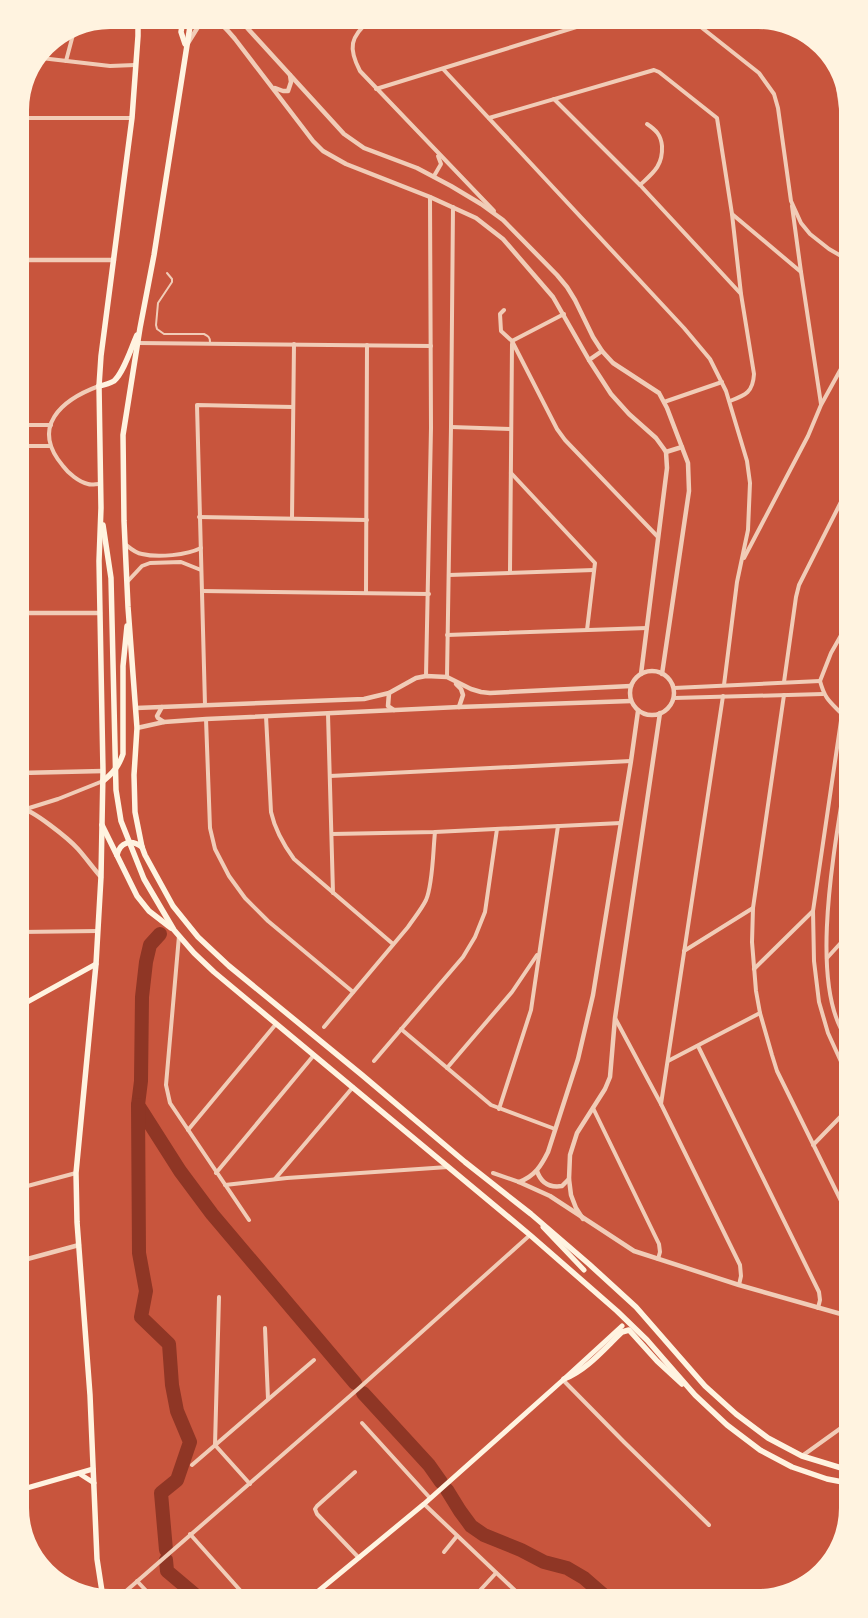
<svg xmlns="http://www.w3.org/2000/svg" width="868" height="1618" viewBox="0 0 868 1618" font-family="Rubik,sans-serif">
<style>
.lines{fill:none;stroke-linecap:round;stroke-linejoin:round}
.river{stroke:#8f3625;stroke-width:14}
.service{stroke:#f1ccb7;stroke-width:2}
.minor{stroke:#f1ccb7;stroke-width:4}
.tertiary{stroke:#f1ccb7;stroke-width:4.5}
.secondary{stroke:#fff3e0;stroke-width:5}
.primary{stroke:#fff3e0;stroke-width:5.5}
</style>
<rect width="100%" height="100%" fill="#c8553d"/>
<g class="lines">
<!-- river -->
<g class="river">
<path d="M 160,934 L 150,945 L 146,962 L 142,997 L 141,1081 L 138,1105 L 180,1171 L 212,1214 L 355,1383"/>
<path d="M 138,1105 L 139,1253 L 146,1291 L 141,1317 L 169,1344 L 172,1385 L 177,1411 L 190,1442 L 177,1480 L 161,1493 L 166,1550"/>
<path d="M 363,1393 L 429,1465 L 441,1482"/>
<path d="M 447,1490 L 460,1511 L 471,1526 L 484,1535 L 521,1550 L 544,1562 L 567,1568 L 584,1578 L 607,1598"/>
<path d="M 166,1560 L 167,1571 L 199,1598"/>
</g>
<!-- service -->
<path class="service" d="M 167,273 L 172,279 L 172,282 L 158,303 L 156,325 L 157,329 L 164,334 L 204,334 C 208,336 210,337 210,342"/>
<!-- minor -->
<g class="minor">
<path d="M 370,20 C 350,37 348,48 360,71 L 494,211"/>
<path d="M 692,20 L 759,73 L 774,94 L 778,108 L 791,201 L 801,223 L 810,234 L 829,249 L 848,260"/>
<path d="M 810,37 L 815,42"/>
<path d="M 41,58 L 110,66 L 135,65"/>
<path d="M 66,61 L 75,27"/>
<path d="M 835,67 L 848,156"/>
<path d="M 443,69 L 684,328 L 710,359 L 726,391 L 747,461 L 750,483 L 748,530 L 737,582 L 724,685"/>
<path d="M 376,89 L 599,20"/>
<path d="M 554,99 L 640,185 L 741,294"/>
<path d="M 489,118 L 654,70 L 659,72 L 717,118 L 732,214 L 741,294 L 754,374 C 753,392 746,395 730,401"/>
<path d="M 434,176 L 441,164 L 438,156"/>
<path d="M 640,185 C 653,173 663,166 662,146 C 661,135 656,130 647,124"/>
<path d="M 792,206 L 801,272 L 821,404"/>
<path d="M 732,214 L 801,272"/>
<path d="M 504,310 L 500,314 L 501,331 L 512,341 L 557,429 L 565,440 L 658,537"/>
<path d="M 512,341 L 564,314"/>
<path d="M 138,343 L 431,346"/>
<path d="M 99,386 C 61,400 30,427 63,466 C 68,473 79,482 88,484 C 91,485 96,484 99,484"/>
<path d="M 664,402 L 722,382"/>
<path d="M 20,425 L 51,425"/>
<path d="M 26,425 L 26,118 L 132,118"/>
<path d="M 451,427 L 511,429"/>
<path d="M 20,446 L 50,446"/>
<path d="M 25,446 L 27,773 L 26,983"/>
<path d="M 511,473 L 595,563 L 587,630"/>
<path d="M 199,517 L 367,520"/>
<path d="M 292,518 L 294,344"/>
<path d="M 125,544 C 130,548 135,553 142,554 C 158,558 187,555 201,548"/>
<path d="M 744,558 L 808,436 L 821,405 L 848,356"/>
<path d="M 510,571 L 512,344"/>
<path d="M 449,575 L 594,570"/>
<path d="M 128,581 L 142,566 L 150,563 L 181,562 L 201,570"/>
<path d="M 202,591 L 429,594"/>
<path d="M 366,593 L 367,345"/>
<path d="M 447,635 L 647,628"/>
<path d="M 426,676 L 431,428 L 430,197"/>
<path d="M 447,677 L 451,427 L 453,207"/>
<path d="M 820,681 L 831,653 L 848,623"/>
<path d="M 820,681 C 825,699 829,701 842,714 L 848,713"/>
<path d="M 784,682 L 796,597 L 799,585 L 848,488"/>
<path d="M 674,688 L 820,681"/>
<path d="M 784,695 L 753,908 L 752,942 L 756,991 L 760,1013 L 772,1055 L 777,1071 L 848,1215"/>
<path d="M 674,698 L 823,694"/>
<path d="M 205,705 L 197,405 L 293,407"/>
<path d="M 328,714 L 333,893"/>
<path d="M 842,714 L 813,911 L 814,961 L 819,1002 L 828,1033 L 848,1077"/>
<path d="M 266,716 L 271,812 C 275,830 283,844 294,859 L 393,944"/>
<path d="M 206,719 L 210,828 L 215,849 L 229,876 L 245,898 L 268,921 L 353,992"/>
<path d="M 330,776 L 631,761"/>
<path d="M 26,809 L 58,799 L 103,781"/>
<path d="M 332,834 L 435,832 L 621,823"/>
<path d="M 20,932 L 98,931"/>
<path d="M 179,936 L 166,1085 L 170,1103 L 249,1220"/>
<path d="M 684,951 L 753,908"/>
<path d="M 827,958 L 848,935"/>
<path d="M 754,969 L 813,911"/>
<path d="M 615,1018 L 661,1104 L 740,1265 L 741,1276 L 739,1285"/>
<path d="M 324,1027 L 408,927 C 414,918 421,910 426,900 C 433,884 433,850 435,832"/>
<path d="M 401,1029 L 491,1105 L 555,1129"/>
<path d="M 842,1033 L 848,1027"/>
<path d="M 848,1040 C 805,985 838,831 848,763"/>
<path d="M 698,1046 L 819,1292 L 820,1300 L 818,1308"/>
<path d="M 374,1061 L 463,957 L 475,937 L 485,912 L 497,829"/>
<path d="M 668,1061 L 760,1013"/>
<path d="M 843,1067 L 848,1058"/>
<path d="M 447,1068 L 512,992 L 537,955"/>
<path d="M 661,1104 L 723,696"/>
<path d="M 593,1108 L 659,1244 L 660,1252 L 658,1259"/>
<path d="M 499,1109 L 531,1010 L 558,826"/>
<path d="M 188,1130 L 276,1024"/>
<path d="M 813,1145 L 848,1109"/>
<path d="M 216,1173 L 314,1055"/>
<path d="M 493,1173 L 519,1182"/>
<path d="M 275,1179 L 353,1087"/>
<path d="M 225,1185 L 287,1178 L 448,1167"/>
<path d="M 20,1188 L 76,1173"/>
<path d="M 265,1328 L 268,1399"/>
<path d="M 563,1380 L 624,1442 L 709,1525"/>
<path d="M 362,1423 L 430,1498"/>
<path d="M 215,1445 L 219,1297"/>
<path d="M 215,1445 L 250,1484"/>
<path d="M 802,1456 L 848,1423"/>
<path d="M 192,1465 L 314,1360"/>
<path d="M 355,1472 L 317,1506 L 315,1509 L 317,1514 L 359,1558"/>
<path d="M 424,1504 L 523,1598"/>
<path d="M 190,1534 L 247,1598"/>
<path d="M 444,1552 L 457,1536"/>
<path d="M 137,1581 L 153,1598"/>
<path d="M 118,1598 L 358,1389 L 530,1235"/>
<path d="M 473,1598 L 496,1573"/>
</g>
<!-- tertiary -->
<g class="tertiary">
<path d="M 240,20 L 344,134 L 364,148 L 417,168 L 451,186 L 481,204 L 503,220 L 557,275 L 567,287 L 575,300 L 593,337 L 602,351 L 613,363 L 659,393 L 667,408 L 688,463 L 689,491 L 662,674"/>
<path d="M 188,43 L 201,22 C 219,18 224,26 235,39 L 313,141 L 323,151 L 346,164 L 430,197 L 476,218 L 503,239 L 553,297 L 589,360 L 611,394 L 629,414 L 656,438 L 664,449 L 666,452 L 667,468 L 641,674"/>
<path d="M 275,88 L 283,91 L 288,91 L 291,82 L 290,75"/>
<path d="M 20,260 L 114,260"/>
<path d="M 589,360 L 602,351"/>
<path d="M 666,452 L 682,447"/>
<path d="M 20,613 L 100,613"/>
<circle cx="652" cy="693" r="22"/>
<path d="M 456,684 L 461,689 L 463,695 L 459,707"/>
<path d="M 389,693 L 388,706 L 394,710"/>
<path d="M 162,707 L 157,716 L 158,718 L 164,722"/>
<path d="M 136,708 L 364,699 L 389,693 L 416,678 L 426,676 L 447,677 L 471,689 L 481,692 L 490,693 L 631,686"/>
<path d="M 137,728 L 164,722 L 206,719 L 459,707 L 631,701"/>
<path d="M 20,773 L 103,771"/>
<path d="M 20,808 C 32,809 69,839 78,849 C 86,858 93,868 101,877"/>
<path d="M 537,1171 C 541,1183 549,1188 562,1186 L 569,1179"/>
<path d="M 519,1182 C 535,1176 541,1166 548,1152 L 578,1059 L 593,995 L 631,761 L 638,711"/>
<path d="M 519,1182 L 550,1196 L 634,1251 L 739,1285 L 848,1316"/>
<path d="M 583,1219 L 576,1208 L 571,1195 L 569,1179 L 570,1155 L 577,1133 L 605,1089 L 610,1077 L 615,1018 L 660,713"/>
<path d="M 20,1261 L 79,1245"/>
</g>
<!-- secondary -->
<g class="secondary">
<path d="M 20,1006 L 96,964"/>
<path d="M 543,1227 L 584,1270"/>
<path d="M 80,1474 L 94,1483"/>
<path d="M 20,1490 L 93,1469"/>
<path d="M 310,1598 L 424,1504 L 563,1380 L 622,1326"/>
</g>
<!-- primary -->
<g class="primary">
<path d="M 183,20 L 181,32 L 185,44"/>
<path d="M 191,20 L 154,255 L 140,328 L 123,435 L 124,521 L 128,607 L 137,728 L 134,775 L 135,812 L 142,847 L 145,855 L 173,906 L 198,937 L 229,966 L 362,1075 L 465,1162 L 531,1214 L 589,1264 L 636,1307 L 705,1386 L 736,1414 L 768,1438 L 802,1456 L 848,1470"/>
<path d="M 99,386 C 104,385 109,384 114,381 C 124,372 131,348 137,335"/>
<path d="M 103,525 L 111,578 L 116,790 L 121,821 L 144,879 L 174,930 L 194,953 L 214,972 L 530,1235 L 617,1311 L 647,1340 L 695,1395 L 727,1425 L 760,1450 L 792,1467 L 827,1479 L 848,1483"/>
<path d="M 103,781 C 113,773 119,766 123,754 L 123,666 L 127,626"/>
<path d="M 102,825 L 137,896 L 149,911 L 171,928"/>
<path d="M 117,855 C 120,842 131,839 142,847"/>
<path d="M 564,1379 C 587,1370 604,1349 622,1332 L 629,1330 L 657,1361 L 682,1384"/>
<path d="M 103,1598 L 97,1559 L 90,1395 L 77,1222 L 76,1173 L 96,964 L 101,877 L 103,771 L 99,561 L 101,508 L 99,386 L 101,356 L 132,118 L 138,36 L 138,20"/>
</g>
</g>
<!-- crop -->
<path d="M0 0H868V1618H0ZM110 29H758A81 81 0 0 1 839 110V1508A81 81 0 0 1 758 1589H110A81 81 0 0 1 29 1508V110A81 81 0 0 1 110 29Z" fill="#fff3e0" fill-rule="evenodd"/>
</svg>
